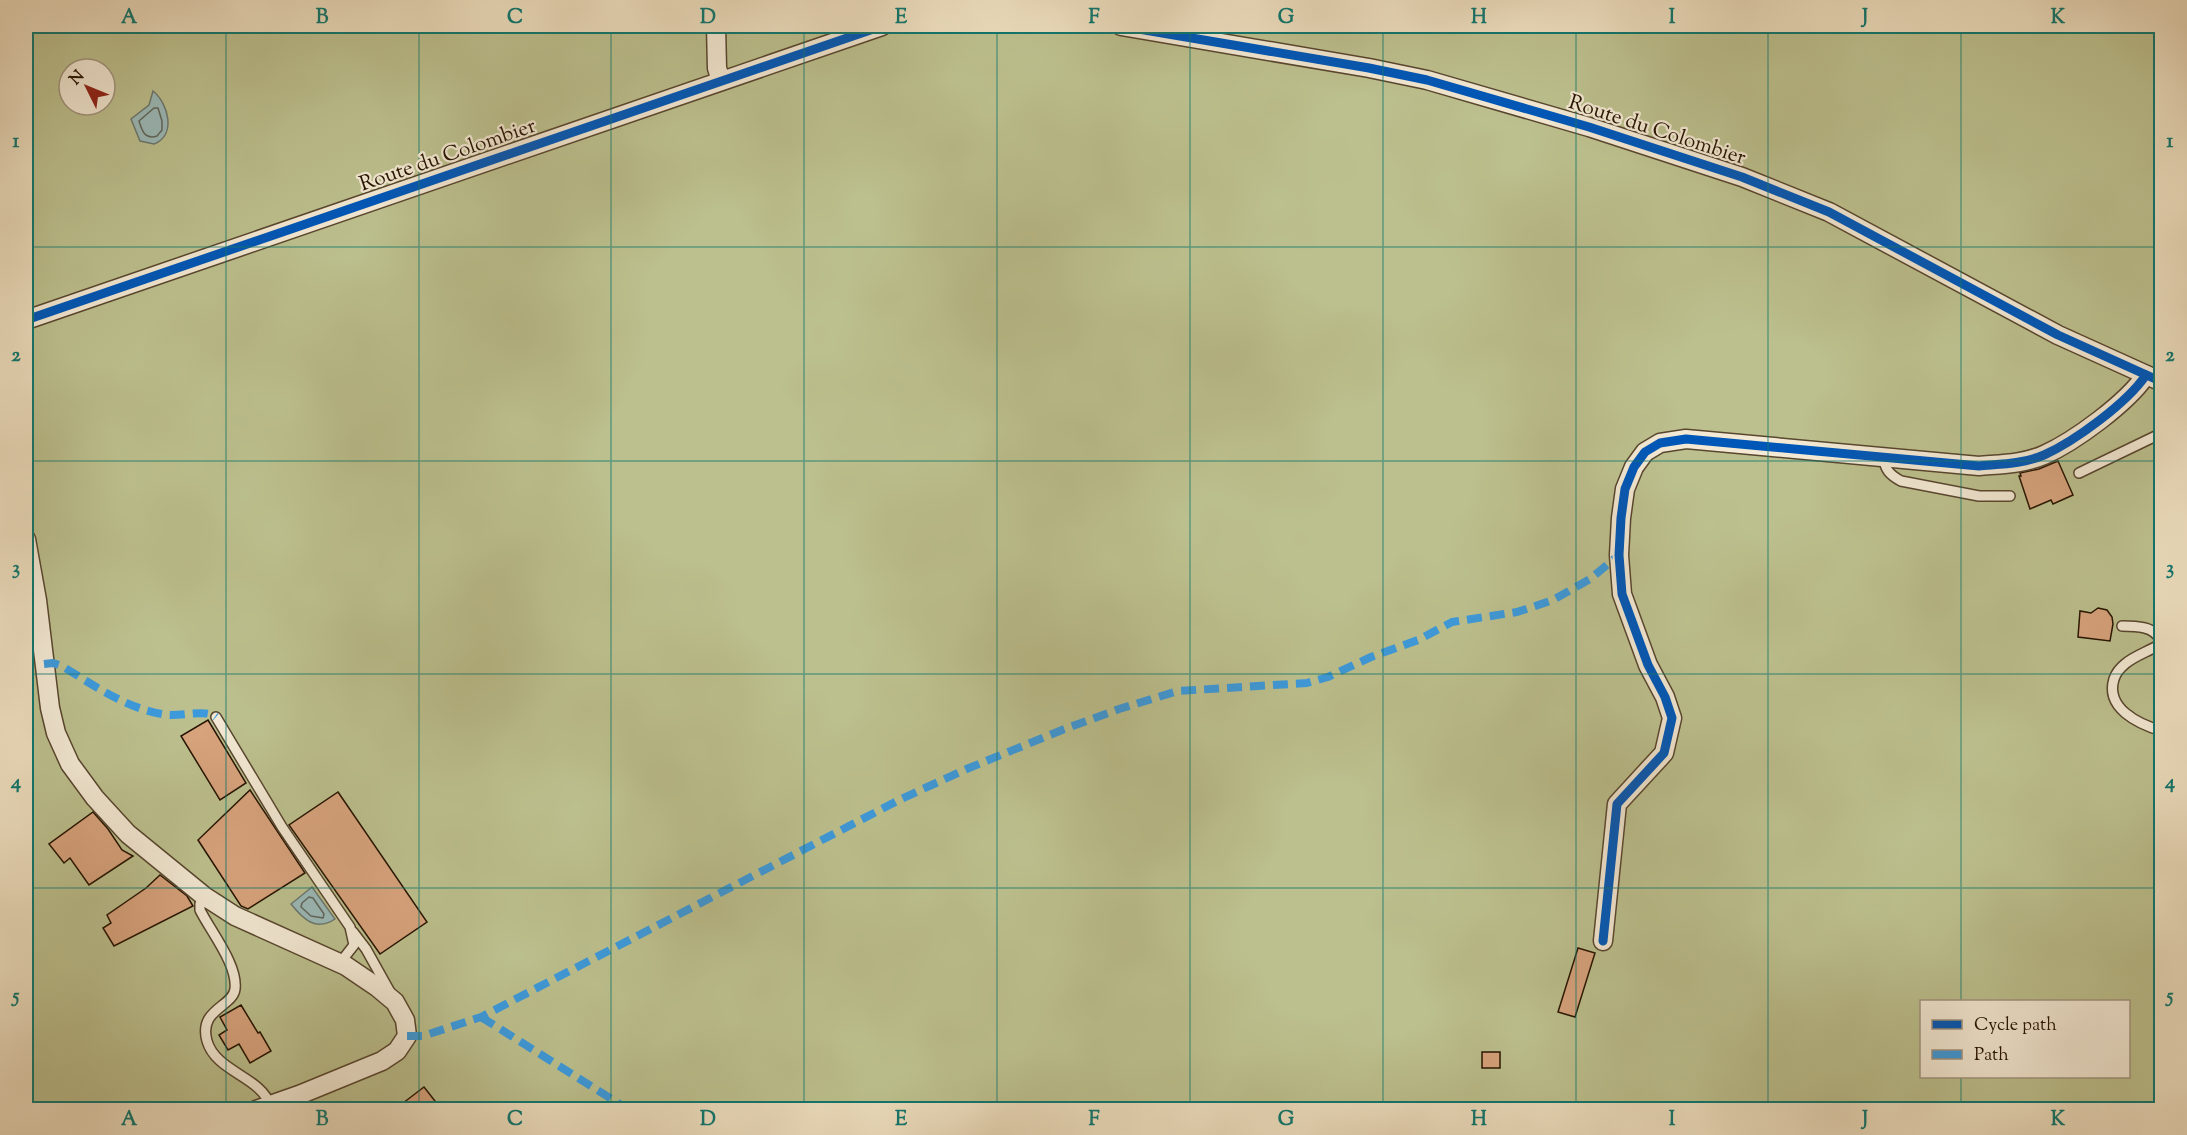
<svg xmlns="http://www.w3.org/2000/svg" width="2187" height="1135" viewBox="0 0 2187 1135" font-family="'Sorts Mill Goudy',serif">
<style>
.green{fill:#bcc08e;stroke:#716a47;stroke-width:1.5;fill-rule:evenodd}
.water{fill:#9bbab9;stroke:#6c786f;stroke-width:1.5}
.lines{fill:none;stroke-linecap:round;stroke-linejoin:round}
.shore{stroke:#60675c;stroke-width:1.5}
.building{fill:#d7a37d;stroke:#261400;stroke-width:1.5}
.service-casing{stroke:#58462f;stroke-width:12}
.minor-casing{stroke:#58462f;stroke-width:21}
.service{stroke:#f3e9d4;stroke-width:9}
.minor{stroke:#f3e9d4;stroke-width:18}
.quiet{stroke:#3c9adc;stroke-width:8;stroke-dasharray:15 8;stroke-linecap:butt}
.cycleway-casing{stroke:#f3e9d4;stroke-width:13}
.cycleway{stroke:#0057b8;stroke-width:9}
.grid{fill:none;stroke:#0f766e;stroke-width:1.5;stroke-opacity:0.55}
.labels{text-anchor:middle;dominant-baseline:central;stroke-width:4.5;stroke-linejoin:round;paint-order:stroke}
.street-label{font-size:21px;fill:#261400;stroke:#f3e9d4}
.neatline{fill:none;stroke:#0f766e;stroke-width:2}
.grid-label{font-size:20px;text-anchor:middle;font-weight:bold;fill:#0f766e}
</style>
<rect width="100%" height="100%" fill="#ecddbd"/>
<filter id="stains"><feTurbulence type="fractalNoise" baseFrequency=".00333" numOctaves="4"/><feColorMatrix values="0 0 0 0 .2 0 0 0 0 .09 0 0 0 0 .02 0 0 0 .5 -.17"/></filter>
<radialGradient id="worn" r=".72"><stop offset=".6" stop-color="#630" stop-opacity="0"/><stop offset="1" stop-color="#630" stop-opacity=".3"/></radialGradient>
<!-- green -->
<path class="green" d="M 26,26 L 2161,26 L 2161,1109 L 26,1109 ZM 69,69 L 105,69 L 105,105 L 69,105 ZM 1922,1002 L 2128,1002 L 2128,1076 L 1922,1076 Z"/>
<!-- water -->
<g class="water">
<path d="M 153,91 C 168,103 177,135 154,144 L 140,141 L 131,119 L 149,105 Z"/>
<path d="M 312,887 L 335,919 C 316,932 303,919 291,904 Z"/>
</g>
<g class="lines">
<!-- shore -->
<g class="shore">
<path d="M 154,108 L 158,108 L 162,121 L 162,130 L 157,136 C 145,140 142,131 139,121 Z"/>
<path d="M 309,897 L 313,898 L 324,914 L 323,918 L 311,916 L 301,907 L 302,903 Z"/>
</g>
</g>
<!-- building -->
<g class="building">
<path d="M 2058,461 L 2073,495 L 2053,504 L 2051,500 L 2030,509 L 2019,476 L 2021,476 L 2020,473 L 2039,469 Z"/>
<path d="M 2098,608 L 2107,610 L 2112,617 L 2113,624 L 2110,641 L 2078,637 L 2080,611 L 2091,613 Z"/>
<path d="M 208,720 L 246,783 L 220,800 L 181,736 Z"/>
<path d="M 250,790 L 305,873 L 248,909 L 241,906 L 198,840 Z"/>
<path d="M 338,792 L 427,922 L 380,954 L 289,825 Z"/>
<path d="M 93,812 L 108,829 L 122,850 L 133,856 L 89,885 L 70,858 L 64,863 L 49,844 Z"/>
<path d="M 160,875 L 187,896 L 193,906 L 114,946 L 103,928 L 111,923 L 107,915 L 146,888 Z"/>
<path d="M 1578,948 L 1595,953 L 1575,1017 L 1558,1012 Z"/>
<path d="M 241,1005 L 258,1033 L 260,1032 L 271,1051 L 250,1063 L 239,1044 L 228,1050 L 219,1035 L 227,1030 L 220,1017 Z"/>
<rect x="1482" y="1052" width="18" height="16"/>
<path d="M 424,1087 L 442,1110 L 394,1110 Z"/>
</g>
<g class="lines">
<defs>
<g id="service">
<path d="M 1884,457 C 1884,469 1890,475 1901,481 L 1979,496 L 2010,496"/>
<path d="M 2079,473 L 2162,433"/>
<path d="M 2122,626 C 2135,626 2156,626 2160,641 L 2157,646 C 2147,652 2134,656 2125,664 C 2120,668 2116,673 2114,679 C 2105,708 2138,724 2162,731"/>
<path d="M 216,717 L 282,827 L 350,927 L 354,945 L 343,959 L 337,962"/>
<path d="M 204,896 L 200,904 L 200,910 C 211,932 238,965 235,989 C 233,1007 198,1009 207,1041 C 216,1072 260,1076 270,1105"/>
<path d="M 353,932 L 366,949 L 390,992"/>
</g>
<g id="minor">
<path d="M 716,26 L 717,68 L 721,81"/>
<path d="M 1121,26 L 1369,68 L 1427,80 L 1589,127 L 1742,177 L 1829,212 L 2058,335 L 2162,382"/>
<path d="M 26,320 L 882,26"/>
<path d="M 26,539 L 37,600 L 50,708 L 56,733 L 70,764 L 95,798 L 128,834 L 204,896 L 235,916 L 346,966 L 377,987 L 395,1002 L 405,1020 L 407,1036 L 397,1051 L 382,1061 L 299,1095 L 256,1110"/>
<path d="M 1603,941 L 1617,804 L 1664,753 L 1672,718 L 1665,697 L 1648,665 L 1622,594 L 1619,555 L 1621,518 L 1625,489 L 1634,467 L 1645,452 L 1660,443 L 1686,439 L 1979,466 C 2001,464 2023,464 2044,455 C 2075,441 2127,403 2146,375"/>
</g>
</defs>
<!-- service casing -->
<use href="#service" class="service-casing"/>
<!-- minor casing -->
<use href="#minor" class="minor-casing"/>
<!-- service -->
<use href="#service" class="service"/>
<!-- minor -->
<use href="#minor" class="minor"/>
<!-- quiet -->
<g class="quiet">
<path d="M 44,664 L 53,663 L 62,666 C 93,685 126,708 162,714 C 179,718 205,708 216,717"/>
<path d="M 481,1017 L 629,1110"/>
<path d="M 407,1036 L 423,1036 L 481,1017 L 901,799 L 969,768 L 1062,730 L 1119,709 L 1178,691 L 1307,683 L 1328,677 L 1371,657 L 1418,640 L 1452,622 L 1517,612 L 1553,600 L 1590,579 L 1619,555"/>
</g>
<defs>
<g id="cycleway">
<path d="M 1121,26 L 1369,68 L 1427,80 L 1589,127 L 1742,177 L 1829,212 L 2058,335 L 2162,382"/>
<path d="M 26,320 L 882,26"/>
<path d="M 1603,941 L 1617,804 L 1664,753 L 1672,718 L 1665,697 L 1648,665 L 1622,594 L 1619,555 L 1621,518 L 1625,489 L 1634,467 L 1645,452 L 1660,443 L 1686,439 L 1979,466 C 2001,464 2023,464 2044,455 C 2075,441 2127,403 2146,375"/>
</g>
</defs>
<!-- cycleway casing -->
<use href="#cycleway" class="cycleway-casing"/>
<!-- cycleway -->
<use href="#cycleway" class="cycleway"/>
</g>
<!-- grid -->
<path class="grid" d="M 226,26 L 226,1110M 419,26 L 419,1110M 611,26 L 611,1110M 804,26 L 804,1110M 997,26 L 997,1110M 1190,26 L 1190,1110M 1383,26 L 1383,1110M 1576,26 L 1576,1110M 1768,26 L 1768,1110M 1961,26 L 1961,1002M 26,247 L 2162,247M 26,461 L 2162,461M 26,674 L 2162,674M 26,888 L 2162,888M 1961,1076 L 1961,1110"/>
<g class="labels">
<!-- street labels -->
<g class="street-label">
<text transform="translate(1657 131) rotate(18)">Route du Colombier</text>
<text transform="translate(448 156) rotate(-19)">Route du Colombier</text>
</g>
</g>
<!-- margin -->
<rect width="2187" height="1135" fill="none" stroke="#ecddbd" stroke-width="66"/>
<!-- legend -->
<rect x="1920" y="1000" width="210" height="78" fill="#f3e9d4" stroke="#a1947f" stroke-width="1.5"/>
<rect x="1932" y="1020" width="30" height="9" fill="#0057b8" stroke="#a1947f" stroke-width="1.5"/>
<text x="1974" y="1030" font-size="18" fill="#261400">Cycle path</text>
<rect x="1932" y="1050" width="30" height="9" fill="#3c9adc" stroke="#a1947f" stroke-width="1.5"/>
<text x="1974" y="1060" font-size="18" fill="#261400">Path</text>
<!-- north arrow -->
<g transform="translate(87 87) rotate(313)"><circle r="28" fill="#f3e9d4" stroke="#a1947f" stroke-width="1.5"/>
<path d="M0-4.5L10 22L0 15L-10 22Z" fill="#8f2418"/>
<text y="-9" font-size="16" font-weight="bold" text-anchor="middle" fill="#261400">N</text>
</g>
<rect x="33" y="33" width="2121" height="1069" class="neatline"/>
<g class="grid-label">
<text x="129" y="23">A</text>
<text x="322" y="23">B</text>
<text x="515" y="23">C</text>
<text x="708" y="23">D</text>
<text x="901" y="23">E</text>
<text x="1094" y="23">F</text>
<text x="1286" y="23">G</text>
<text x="1479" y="23">H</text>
<text x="1672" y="23">I</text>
<text x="1865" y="23">J</text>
<text x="2058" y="23">K</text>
<text x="16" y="147">1</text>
<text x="2170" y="147">1</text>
<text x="16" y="361">2</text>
<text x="2170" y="361">2</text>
<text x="16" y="574">3</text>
<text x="2170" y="574">3</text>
<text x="16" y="788">4</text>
<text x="2170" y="788">4</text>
<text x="16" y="1002">5</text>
<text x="2170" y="1002">5</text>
<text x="129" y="1125">A</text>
<text x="322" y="1125">B</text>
<text x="515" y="1125">C</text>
<text x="708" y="1125">D</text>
<text x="901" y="1125">E</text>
<text x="1094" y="1125">F</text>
<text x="1286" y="1125">G</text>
<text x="1479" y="1125">H</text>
<text x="1672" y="1125">I</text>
<text x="1865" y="1125">J</text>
<text x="2058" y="1125">K</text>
</g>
<rect width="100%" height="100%" filter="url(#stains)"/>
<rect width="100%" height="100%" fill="url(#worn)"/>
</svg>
